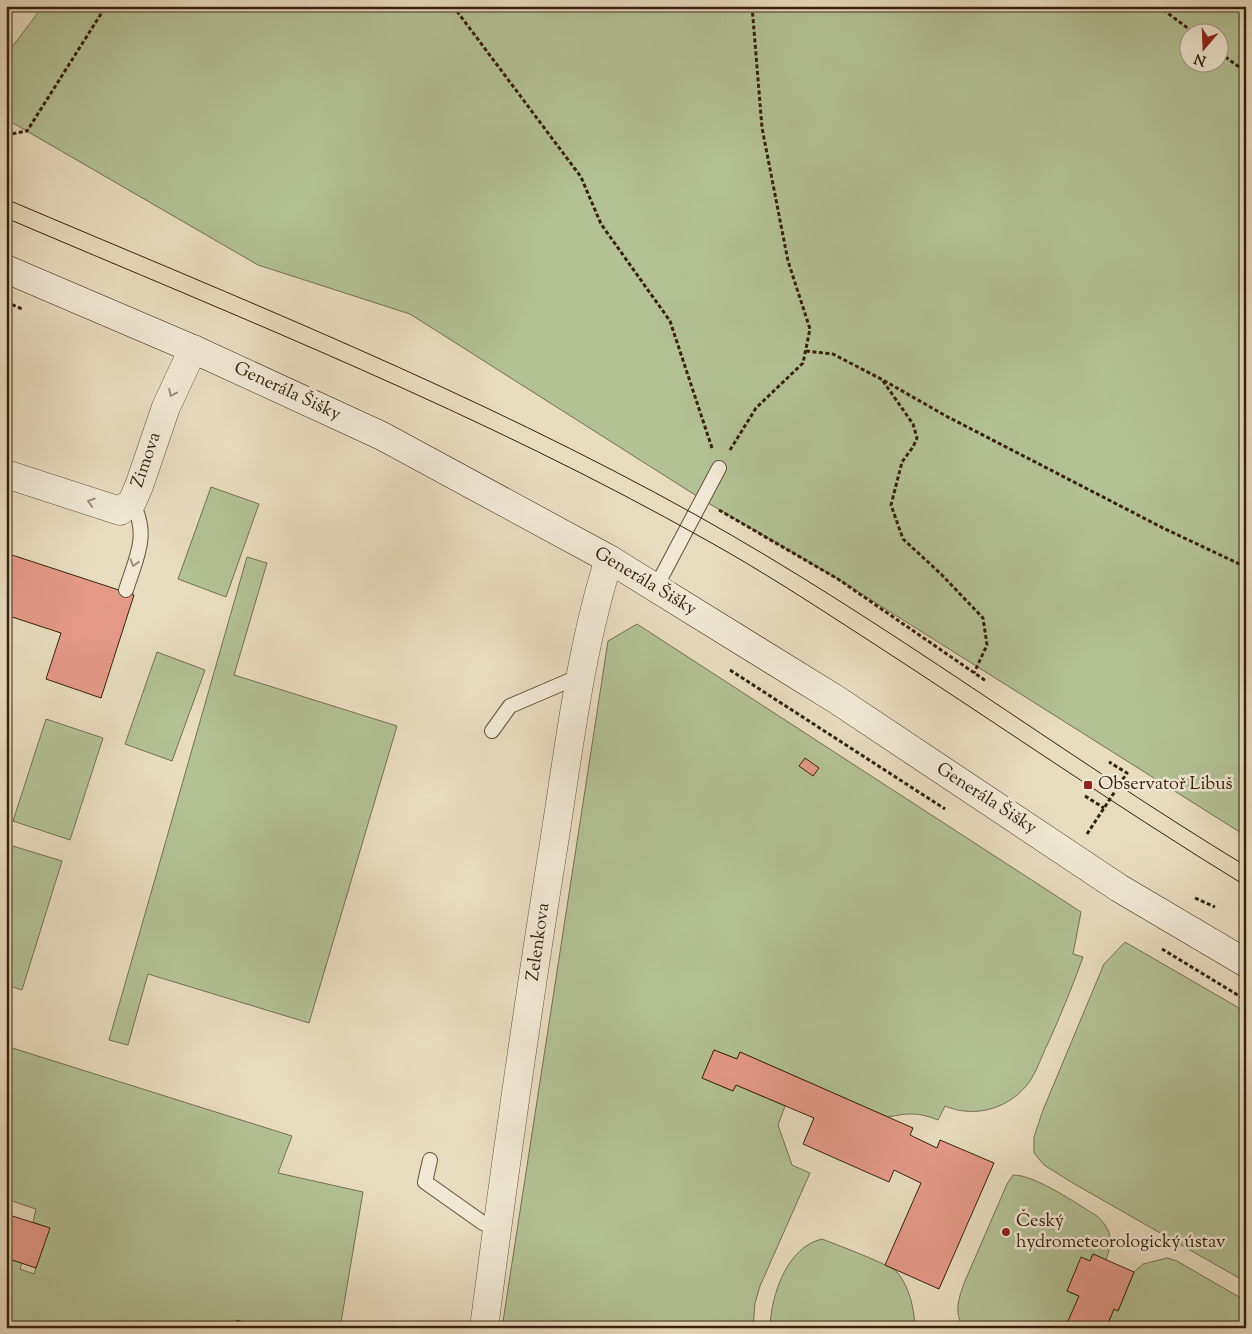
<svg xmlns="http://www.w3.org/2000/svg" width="1252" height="1334" viewBox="0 0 1252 1334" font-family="'Sorts Mill Goudy',serif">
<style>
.green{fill:#b3c194;stroke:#757150;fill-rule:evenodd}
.building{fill:#e49a87;stroke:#37210c}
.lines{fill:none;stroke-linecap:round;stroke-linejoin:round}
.service-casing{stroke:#635039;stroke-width:16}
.minor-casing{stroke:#635039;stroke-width:29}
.secondary-casing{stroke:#37210c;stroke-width:29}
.path{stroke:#37210c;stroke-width:3;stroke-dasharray:4 2.5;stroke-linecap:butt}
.service{stroke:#f0e8d5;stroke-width:14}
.minor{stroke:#f0e8d5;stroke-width:28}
.secondary{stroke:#f0e8d5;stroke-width:28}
.tram{stroke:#37210c;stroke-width:1}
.oneway{stroke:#9d8e7b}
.poi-dot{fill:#8f2418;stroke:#f0e8d5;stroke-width:2}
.labels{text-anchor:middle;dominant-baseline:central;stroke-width:5;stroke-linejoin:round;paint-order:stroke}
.street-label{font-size:18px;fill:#37210c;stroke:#f0e8d5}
.poi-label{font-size:18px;fill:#37210c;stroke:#f0e8d5;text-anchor:start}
</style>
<rect width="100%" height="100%" fill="#e8dcbf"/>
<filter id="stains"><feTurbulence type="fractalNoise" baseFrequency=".004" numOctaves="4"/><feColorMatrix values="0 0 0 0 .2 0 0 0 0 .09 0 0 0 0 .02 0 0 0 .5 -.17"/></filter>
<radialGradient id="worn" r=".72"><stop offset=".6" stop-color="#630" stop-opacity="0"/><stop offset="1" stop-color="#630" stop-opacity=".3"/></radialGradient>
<!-- green -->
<g class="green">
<path d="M 43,6 L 1246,6 L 1246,836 L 838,579 L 703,500 L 410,314 L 258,265 L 6,119 L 6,55 ZM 1190,32 L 1220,32 L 1220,62 L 1190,62 Z"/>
<path d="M 211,487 L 259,504 L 226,597 L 178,579 Z"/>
<path d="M 247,557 L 267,563 L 234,675 L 397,726 L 309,1023 L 148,974 L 128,1045 L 109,1040 Z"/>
<path d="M 637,624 L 1081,912 L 1073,954 L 1083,957 C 1073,985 1062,1012 1050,1039 C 1043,1052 1038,1069 1030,1081 C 1011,1108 976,1119 945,1106 L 938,1120 C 918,1112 908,1113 888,1117 L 740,1052 L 737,1059 L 714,1050 L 702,1078 L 733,1091 L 736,1085 L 785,1106 L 778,1125 L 792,1165 L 810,1173 L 760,1286 L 755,1303 L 753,1328 L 502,1328 L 608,641 Z"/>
<path d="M 157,652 L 205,670 L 172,761 L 125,744 Z"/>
<path d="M 46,719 L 103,738 L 70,840 L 13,821 Z"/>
<path d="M 6,844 L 62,861 L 22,990 L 6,985 Z"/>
<path d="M 1125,942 L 1246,1012 L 1246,1282 L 1071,1182 L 1044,1165 L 1034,1153 L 1034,1137 L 1043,1110 L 1104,964 Z"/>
<path d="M 6,1046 L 292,1136 L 278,1173 L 363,1192 L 340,1328 L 302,1328 L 291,1324 L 290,1328 L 275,1325 L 274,1328 L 259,1328 L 237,1320 L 234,1328 L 107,1328 L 103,1326 L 102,1328 L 6,1328 L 6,1258 L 22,1263 L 20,1269 L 34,1274 L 49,1228 L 33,1222 L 36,1209 L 6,1199 Z"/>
<path d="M 1013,1175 C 1036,1175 1077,1204 1097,1216 C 1112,1230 1113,1240 1106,1260 L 1093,1254 L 1090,1261 L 1081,1258 L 1067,1291 L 1079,1296 L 1065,1328 L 964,1328 C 953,1313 959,1297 965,1281 L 1007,1184 Z"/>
<path d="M 822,1239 C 835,1244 891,1265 897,1272 C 910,1288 914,1308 915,1328 L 770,1328 C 771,1295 787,1247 822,1239 Z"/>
<path d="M 1167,1258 L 1177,1261 L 1246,1301 L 1246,1328 L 1106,1328 L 1114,1309 L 1118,1311 L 1134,1272 L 1143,1264 Z"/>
</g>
<!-- building -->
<g class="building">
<path d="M 6,553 L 134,595 L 101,698 L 46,679 L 61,633 L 6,615 Z"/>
<path d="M 805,758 L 819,768 L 813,776 L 799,766 Z"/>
<path d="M 714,1050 L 737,1059 L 740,1052 L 913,1128 L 910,1135 L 937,1148 L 940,1140 L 994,1163 L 939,1289 L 885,1265 L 921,1183 L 894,1170 L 889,1182 L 803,1144 L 814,1118 L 736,1085 L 733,1091 L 702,1078 Z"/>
<path d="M 6,1214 L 50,1228 L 36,1268 L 6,1258 Z"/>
<path d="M 1093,1254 L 1134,1272 L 1118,1311 L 1114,1309 L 1106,1328 L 1065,1328 L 1079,1296 L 1067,1291 L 1081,1257 L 1090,1261 Z"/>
<path d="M 237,1320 L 241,1322 L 259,1328 L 234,1328 Z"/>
</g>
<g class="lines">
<defs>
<g id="service">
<path d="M 656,587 L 719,468"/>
<path d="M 126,590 C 136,558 150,535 132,502"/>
<path d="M 492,731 L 510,706 L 580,676"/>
<path d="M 430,1160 L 425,1182 L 483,1223 L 497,1229"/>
</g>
<g id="minor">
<path d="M 6,474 L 120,511 L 132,502 L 139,486 L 166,407 L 193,349"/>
<path d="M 484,1328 C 505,1166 528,1004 554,843 C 569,748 580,651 609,559"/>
</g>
<path id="secondary" d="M 6,269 L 193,349 L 382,436 L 609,559 L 837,700 L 1119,888 L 1246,963"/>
</defs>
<!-- service casing -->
<use href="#service" class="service-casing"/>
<!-- minor casing -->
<use href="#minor" class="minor-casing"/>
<!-- secondary casing -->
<use href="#secondary" class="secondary-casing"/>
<!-- path -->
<g class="path">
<path d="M 453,6 L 581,177 L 601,224 L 670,321 L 712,448"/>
<path d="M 1158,6 L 1193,32"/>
<path d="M 1220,53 L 1246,72"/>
<path d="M 6,135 L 27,131 L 106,6"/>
<path d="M 6,302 L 22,309"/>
<path d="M 806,351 L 833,354 L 883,380 L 946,416 L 1165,529 L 1246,567"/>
<path d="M 883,381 L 913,424 L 917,438 L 913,447 L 902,462 L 891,505 L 903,539 L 941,574 L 983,618 L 987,645 L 974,673"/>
<path d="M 730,450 L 756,408 L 803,363 L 810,329 L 788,261 L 762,128 L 752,6"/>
<path d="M 719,510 L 838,579 L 986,681"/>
<path d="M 730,670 L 945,809"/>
<path d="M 1085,796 L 1104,808"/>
<path d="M 1087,834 L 1127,773 L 1109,762"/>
<path d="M 1195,898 L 1215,907"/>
<path d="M 1162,949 L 1246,1000"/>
</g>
<!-- service -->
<use href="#service" class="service"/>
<!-- minor -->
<use href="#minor" class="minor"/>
<!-- secondary -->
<use href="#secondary" class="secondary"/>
<!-- tram -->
<g class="tram">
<path d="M 6,199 C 239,298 475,392 696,515 C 886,621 1060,753 1246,866"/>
<path d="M 6,218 C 243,319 483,414 708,541 C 762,571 814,605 865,638 C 992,720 1117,807 1246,886"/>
</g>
</g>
<!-- one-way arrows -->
<defs><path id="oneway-chevron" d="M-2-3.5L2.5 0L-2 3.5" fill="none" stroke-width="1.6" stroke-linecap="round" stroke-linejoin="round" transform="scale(1.25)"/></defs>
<g class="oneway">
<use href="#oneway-chevron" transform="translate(172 393) rotate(115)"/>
<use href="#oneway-chevron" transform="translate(91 502) rotate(-162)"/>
<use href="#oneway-chevron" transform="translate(134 563) rotate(107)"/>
</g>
<!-- markers -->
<g class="poi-dot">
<rect x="1083" y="780" width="10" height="10" rx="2.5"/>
<circle cx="1006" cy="1232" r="5"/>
</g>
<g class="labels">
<!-- street labels -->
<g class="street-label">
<text transform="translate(287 392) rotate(25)">Generála Šišky</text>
<text transform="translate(147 460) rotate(-71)">Zimova</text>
<text transform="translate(645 582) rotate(31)">Generála Šišky</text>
<text transform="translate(986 799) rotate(33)">Generála Šišky</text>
<text transform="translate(539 942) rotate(-82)">Zelenkova</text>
</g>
<!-- poi labels -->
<g class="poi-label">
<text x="1098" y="785">Observatoř Libuš</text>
<text x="1016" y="1222">Český<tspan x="1016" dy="21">hydrometeorologický ústav</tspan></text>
</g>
</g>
<!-- margin -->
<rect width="1252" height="1334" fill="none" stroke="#e8dcbf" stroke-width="25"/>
<rect x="8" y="8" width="1237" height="1319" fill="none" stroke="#37210c" stroke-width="2.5"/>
<rect x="12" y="12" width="1227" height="1309" fill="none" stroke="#37210c"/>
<!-- north arrow -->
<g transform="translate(1204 48) rotate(199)"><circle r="24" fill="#f0e8d5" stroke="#a69885"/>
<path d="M0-4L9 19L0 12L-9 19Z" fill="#8f2418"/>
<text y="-8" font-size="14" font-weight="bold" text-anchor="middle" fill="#37210c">N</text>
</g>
<rect width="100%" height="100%" filter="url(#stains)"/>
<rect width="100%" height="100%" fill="url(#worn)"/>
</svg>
